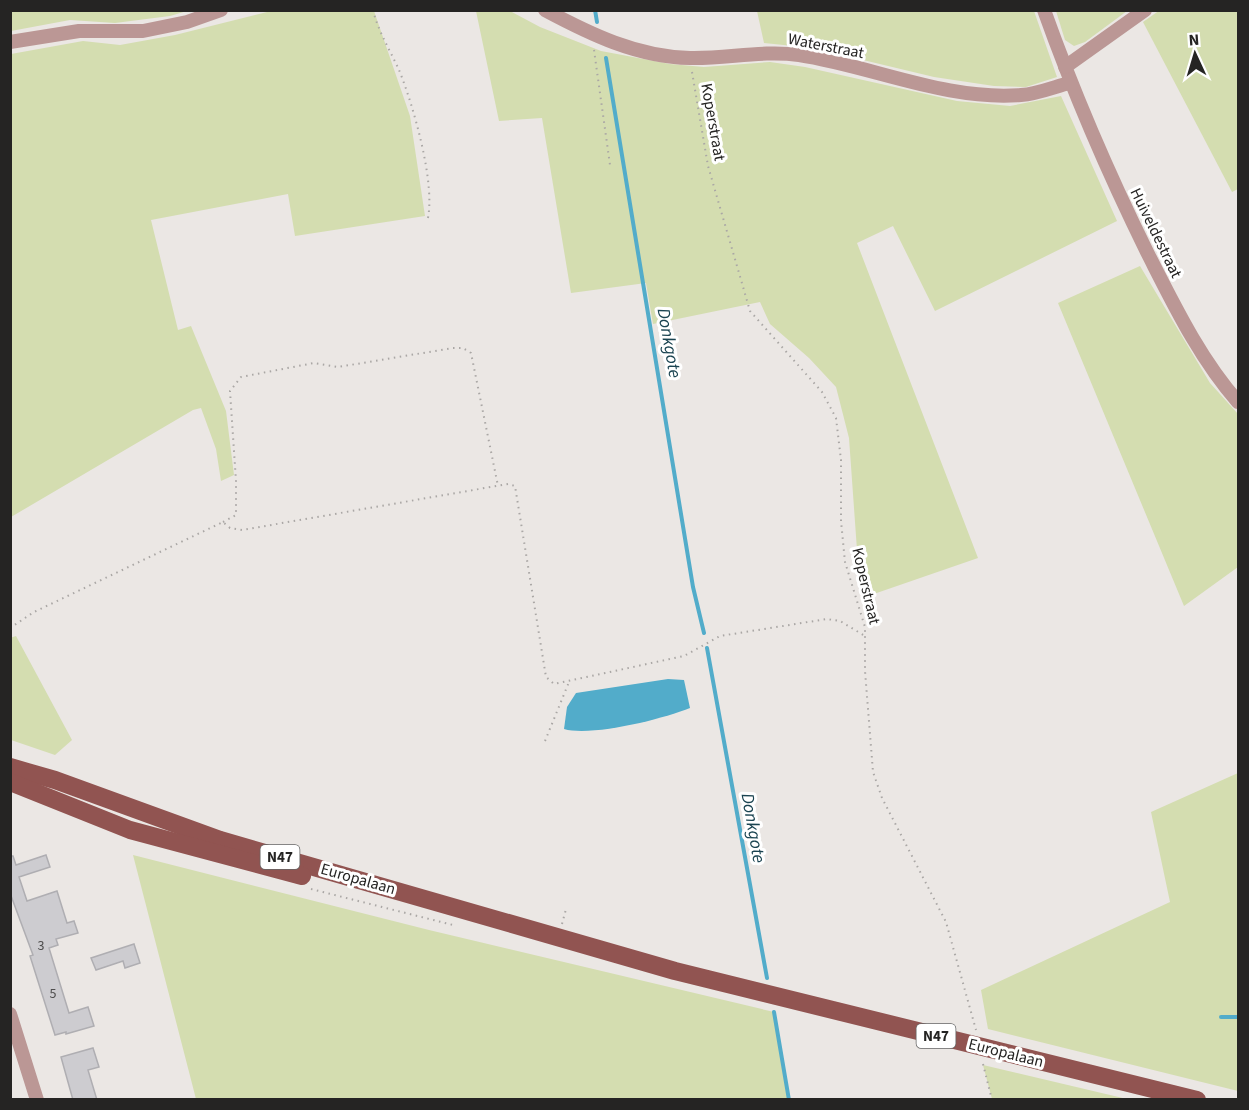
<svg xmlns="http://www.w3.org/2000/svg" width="1249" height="1110" viewBox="0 0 1249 1110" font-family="'Source Sans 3',sans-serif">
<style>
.green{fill:#d4ddb0}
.water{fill:#52acca}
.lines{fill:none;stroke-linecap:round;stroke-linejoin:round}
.stream{stroke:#52acca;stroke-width:4}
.building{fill:#cdccd0;stroke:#afaeb2;stroke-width:1.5}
.path{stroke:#aaa7a5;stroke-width:2;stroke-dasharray:1.5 4.5;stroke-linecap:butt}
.minor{stroke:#bb9795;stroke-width:14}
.major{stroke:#915451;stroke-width:18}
.labels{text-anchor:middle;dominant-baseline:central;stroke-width:6;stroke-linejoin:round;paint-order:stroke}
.number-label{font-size:14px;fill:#4f4e4e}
.shield{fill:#fff;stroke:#666665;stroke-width:1.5}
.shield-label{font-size:15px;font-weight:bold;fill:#252423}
.street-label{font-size:16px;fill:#252423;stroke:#fff}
.water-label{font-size:18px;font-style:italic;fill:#1b4451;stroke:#fff}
</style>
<rect width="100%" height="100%" fill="#ebe7e4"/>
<!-- green -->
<g class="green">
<path d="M 1160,10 L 1238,11 L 1238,189 L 1232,192 L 1143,22 Z"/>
<path d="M 10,11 L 11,10 L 187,11 L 170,16 L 115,23 L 70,20 L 11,31 Z"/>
<path d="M 271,11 L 374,11 L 410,116 L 425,216 L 295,236 L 288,194 L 151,220 L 178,330 L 191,326 L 226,411 L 234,475 L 221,481 L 216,449 L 201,408 L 193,410 L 11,517 L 11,54 L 83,41 L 120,45 L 175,35 Z"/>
<path d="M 476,11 L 510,11 L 540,27 L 601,51 L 670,64 L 704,67 L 770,62 L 805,67 L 957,101 L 1010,106 L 1061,96 L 1117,221 L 935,311 L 893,226 L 857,243 L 978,558 L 868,596 L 858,564 L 849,438 L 836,387 L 809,358 L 770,324 L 760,302 L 653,324 L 646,283 L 571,293 L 542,118 L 499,121 Z"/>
<path d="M 757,11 L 1034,11 L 1057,77 L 1026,87 L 994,86 L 934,77 L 813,48 L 764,43 Z"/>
<path d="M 1056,11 L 1056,10 L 1127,11 L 1085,42 L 1074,46 L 1065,40 Z"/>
<path d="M 1140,266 L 1210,383 L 1238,414 L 1238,567 L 1184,606 L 1058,303 Z"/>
<path d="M 16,636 L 72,740 L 55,755 L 11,740 L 10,638 Z"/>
<path d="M 1238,773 L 1238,1091 L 988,1029 L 981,990 L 1170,902 L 1151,812 Z"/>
<path d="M 133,855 L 429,930 L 774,1012 L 789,1099 L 196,1099 Z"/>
<path d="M 983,1065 L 1127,1099 L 992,1099 Z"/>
</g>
<!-- water -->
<path class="water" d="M 668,679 L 684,680 L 690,708 C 663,719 591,737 564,729 L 567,707 L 576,693 Z"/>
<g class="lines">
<!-- stream -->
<g class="stream">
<path d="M 595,10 L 597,22"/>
<path d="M 606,58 L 693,587 L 704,633"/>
<path d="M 707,648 L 767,978"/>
<path d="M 774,1012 L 789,1100"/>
<path d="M 1221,1017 L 1238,1017"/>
</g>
</g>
<!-- building -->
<g class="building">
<path d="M 46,855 L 50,867 L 19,877 L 27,901 L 57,891 L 67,923 L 74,921 L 78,933 L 56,939 L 58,945 L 49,948 L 69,1013 L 88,1007 L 94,1026 L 66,1034 L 66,1032 L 55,1035 L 30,956 L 33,955 L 10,893 L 10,856 L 13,856 L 16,865 Z"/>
<path d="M 134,944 L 140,963 L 125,968 L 123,961 L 96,970 L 91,958 Z"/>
<path d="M 93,1048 L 99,1067 L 88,1070 L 97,1100 L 73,1100 L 61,1057 Z"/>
</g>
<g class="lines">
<!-- path -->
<g class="path">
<path d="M 373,10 C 378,31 390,50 399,70 C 413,104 437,187 427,222"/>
<path d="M 594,50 L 610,165"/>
<path d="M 692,72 L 708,166 L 750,311 L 822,392 L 836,418 L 841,460 L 841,521 L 845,562 L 865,627 L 865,671 L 873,772 L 882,798 L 946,922 L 976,1030"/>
<path d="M 223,522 L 236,515 L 236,481 L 230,391 L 241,377 L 314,363 L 338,367 L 453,348 L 463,348 L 471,353 L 498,486"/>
<path d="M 10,628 L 34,612 L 223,522 L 230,528 L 242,530 L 508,484 L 515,486 L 546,677 L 554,684 L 684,656 L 720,636 L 827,619 L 840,621 L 865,636"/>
<path d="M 545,741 L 569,682"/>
<path d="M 311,889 L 453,925"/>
<path d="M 562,924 L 566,909"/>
<path d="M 983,1064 L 992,1100"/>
</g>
<!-- minor -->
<g class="minor">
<path d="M 545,10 C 590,34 637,57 690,58 C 726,59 762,50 799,55 C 872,66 946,101 1021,95 C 1037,94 1054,87 1069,83"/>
<path d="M 1044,10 C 1074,94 1109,175 1148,254 C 1174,305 1200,359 1238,402"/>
<path d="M 10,42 L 79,31 L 143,31 L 187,22 L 221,10"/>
<path d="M 1065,67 L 1145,10"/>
<path d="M 10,1014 L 37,1100"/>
</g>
<!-- major -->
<g class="major">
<path d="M 10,767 L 55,780 L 220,840 L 675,971 L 1197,1100"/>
<path d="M 10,782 L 130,830 L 302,876"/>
</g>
</g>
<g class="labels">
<!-- number labels -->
<g class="number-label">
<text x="41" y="946">3</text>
<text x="53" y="994">5</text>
</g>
<!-- shield labels -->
<g class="shield">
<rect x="260.5" y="845" width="39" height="24" rx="4.5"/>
<rect x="916.5" y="1024" width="39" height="24" rx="4.5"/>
</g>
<g class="shield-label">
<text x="280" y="857">N47</text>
<text x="936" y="1036">N47</text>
</g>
<!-- street labels -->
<g class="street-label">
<text transform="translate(826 46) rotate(11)">Waterstraat</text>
<text transform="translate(713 122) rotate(80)">Koperstraat</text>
<text transform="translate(1156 233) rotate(64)">Huiveldestraat</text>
<text transform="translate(866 586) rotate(77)">Koperstraat</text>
<text transform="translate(358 879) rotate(16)">Europalaan</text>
<text transform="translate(1006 1053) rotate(14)">Europalaan</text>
</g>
<!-- water labels -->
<g class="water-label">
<text transform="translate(669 343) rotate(80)">Donkgote</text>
<text transform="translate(753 828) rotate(80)">Donkgote</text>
</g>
</g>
<!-- border -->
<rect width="1249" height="1110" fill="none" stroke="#252423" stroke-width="24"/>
<!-- north arrow -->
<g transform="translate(1195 54) rotate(356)" stroke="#ffffff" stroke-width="4.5" paint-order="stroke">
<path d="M0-4.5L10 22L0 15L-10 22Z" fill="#252423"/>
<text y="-9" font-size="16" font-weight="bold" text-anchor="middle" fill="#252423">N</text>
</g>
</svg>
